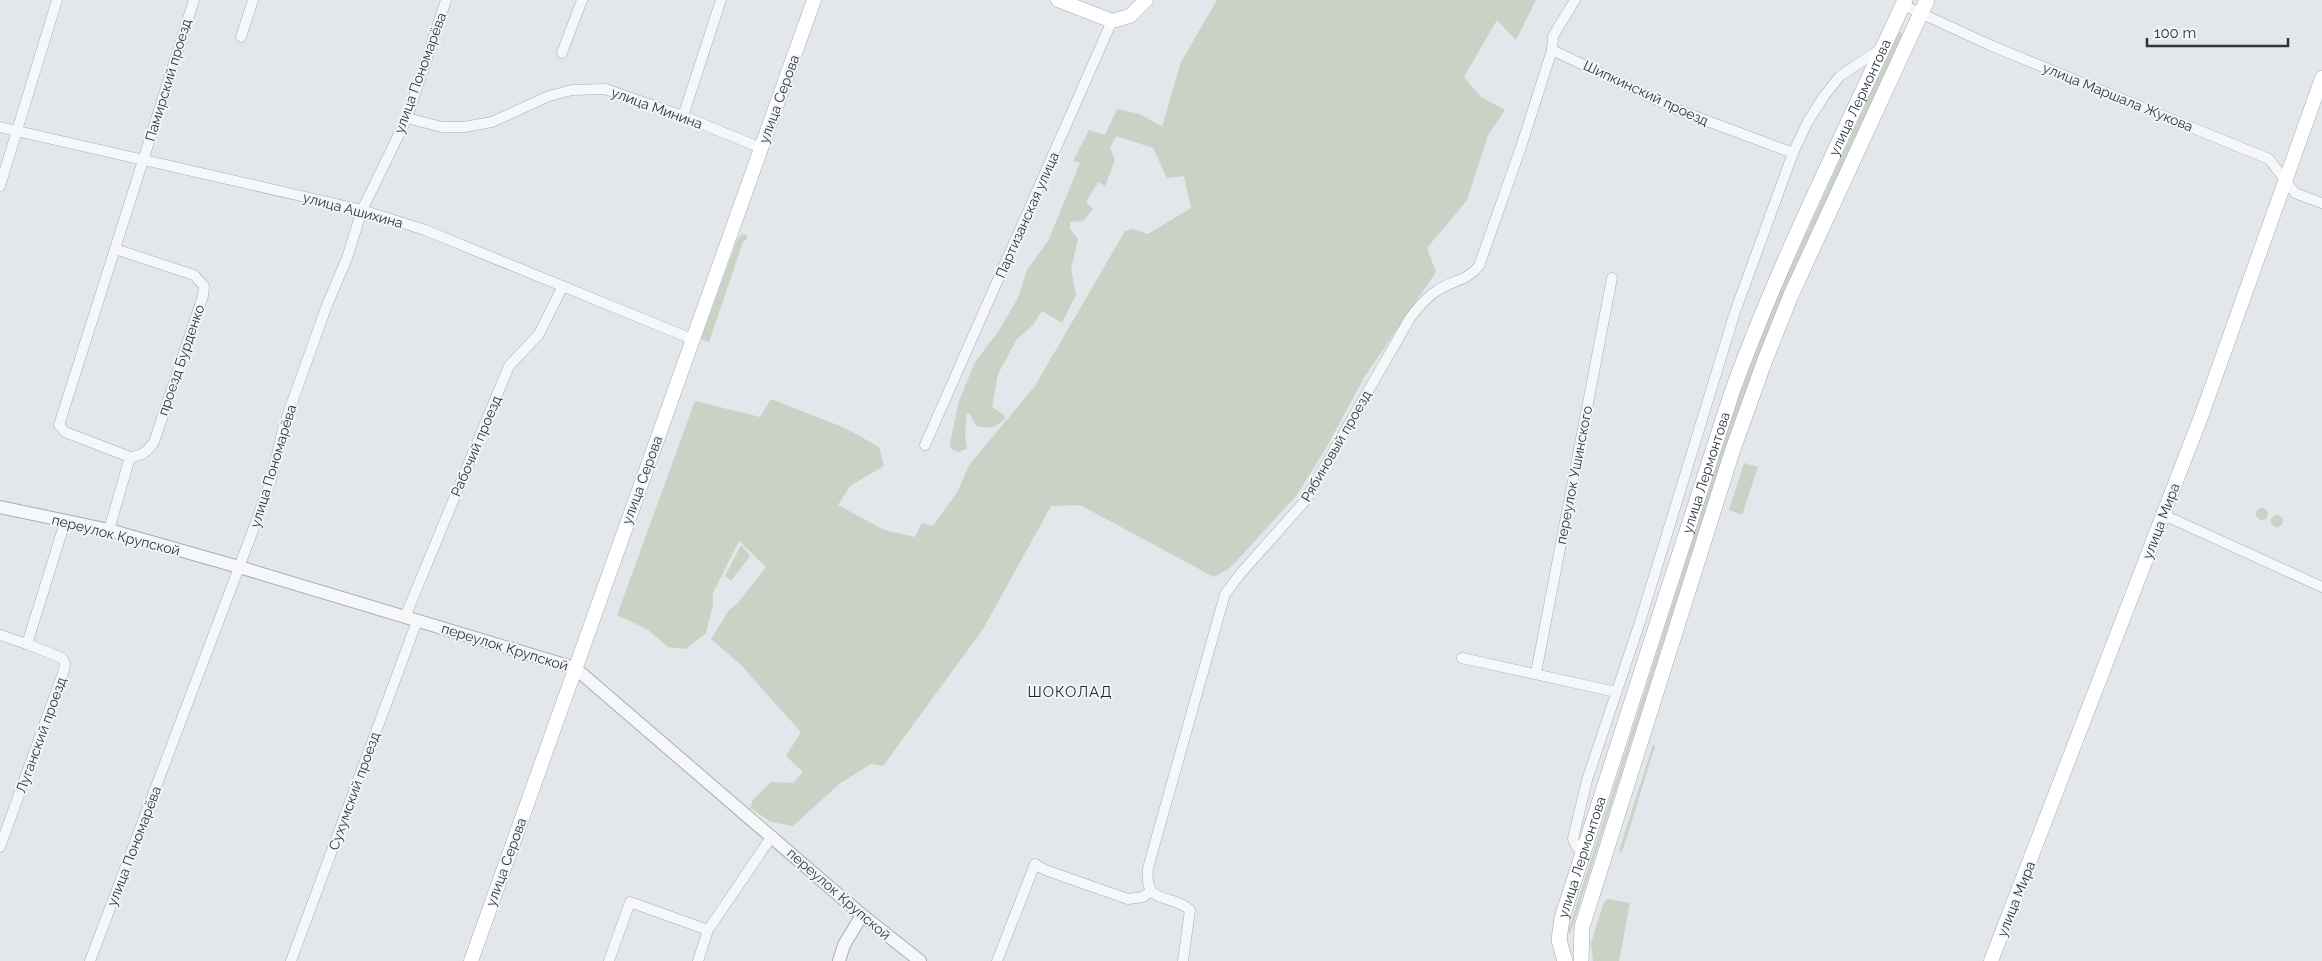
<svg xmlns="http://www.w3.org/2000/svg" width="2322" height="961" viewBox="0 0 2322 961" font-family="Raleway,sans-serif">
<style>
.green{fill:#c9d2c5}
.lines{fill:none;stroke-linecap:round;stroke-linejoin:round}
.minor-casing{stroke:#a9adb4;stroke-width:11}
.tertiary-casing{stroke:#a9adb4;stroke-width:14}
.secondary-casing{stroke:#a9adb4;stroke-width:15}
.primary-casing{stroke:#a4abb4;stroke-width:16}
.minor{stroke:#f5f7f8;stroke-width:10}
.tertiary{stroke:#f5f7f8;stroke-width:12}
.secondary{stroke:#fff;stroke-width:14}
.primary{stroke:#fff;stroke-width:15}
.labels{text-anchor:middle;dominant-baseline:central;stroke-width:4;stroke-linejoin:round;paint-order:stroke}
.street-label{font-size:14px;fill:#2d3540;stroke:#f3f5f7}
.neighbourhood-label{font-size:15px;letter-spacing:1px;fill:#1f2631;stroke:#f3f5f7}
</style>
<rect width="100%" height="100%" fill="#e3e6ea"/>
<!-- green -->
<g class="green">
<path d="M 1217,0 L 1536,0 L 1516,40 L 1497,20 L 1464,77 L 1481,97 L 1505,110 L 1488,135 L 1467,200 L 1427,248 L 1436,272 L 1365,376 L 1326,448 L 1296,496 L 1230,568 L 1214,577 L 1080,505 L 1051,506 L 983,629 L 883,766 L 871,764 L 839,784 L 793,826 L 771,822 L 750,808 L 753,800 L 771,782 L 793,783 L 803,772 L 786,756 L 801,732 L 741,665 L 711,639 L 729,610 L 737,604 L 766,567 L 739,541 L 713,593 L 713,605 L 706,633 L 686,649 L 668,647 L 647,629 L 617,615 L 695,401 L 760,417 L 771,399 L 845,428 L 879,447 L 884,466 L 850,486 L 838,505 L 884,530 L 915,537 L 922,523 L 933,526 L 958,491 L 969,465 L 1035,386 L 1125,231 L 1133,229 L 1148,234 L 1191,208 L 1184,176 L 1167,178 L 1153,148 L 1116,136 L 1110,148 L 1115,160 L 1105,186 L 1098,182 L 1086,202 L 1093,209 L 1083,221 L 1070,222 L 1070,229 L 1078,239 L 1071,269 L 1076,295 L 1062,323 L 1042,311 L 1032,326 L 1017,339 L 998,374 L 992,407 L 1004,415 L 1005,419 C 994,428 990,429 976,426 L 970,414 L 967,414 L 965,434 L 967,449 L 958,452 L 951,449 L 950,443 L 959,401 L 975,362 L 998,332 L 1018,298 L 1027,270 L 1048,241 L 1080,163 L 1073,161 L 1089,130 L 1105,135 L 1117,109 L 1140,114 L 1162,127 L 1181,62 Z"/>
<path d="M 1899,32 L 1903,34 L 1801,255 L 1758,357 L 1726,447 L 1570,934 L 1568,932 L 1739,394 L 1780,290 Z"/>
<path d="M 743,234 L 747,235 L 747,239 L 743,242 L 709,342 L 701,339 L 736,243 L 739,237 Z"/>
<path d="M 1744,463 L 1758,467 L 1742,515 L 1729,510 Z"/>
<circle cx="2262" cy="514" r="6"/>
<circle cx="2277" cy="521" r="6"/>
<path d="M 741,545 L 750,556 L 731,581 L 725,576 Z"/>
<path d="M 1653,745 L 1655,746 L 1622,852 L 1619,851 Z"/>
<path d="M 1608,899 L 1630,903 L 1619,961 L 1593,961 L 1591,943 L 1604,902 Z"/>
</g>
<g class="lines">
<defs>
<g id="minor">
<path d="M 1903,5 L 1992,46 L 2269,159 L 2295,193 L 2322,203"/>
<path d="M 241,37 L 253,0"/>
<path d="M 1552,50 L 1678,110 L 1793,153"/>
<path d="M 562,53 L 582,0"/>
<path d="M 683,116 L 721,0"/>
<path d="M 407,118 L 442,127 L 464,127 L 492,122 L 549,96 L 572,90 L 605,89 L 683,116 L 761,148"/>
<path d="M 0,127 L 362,210 L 425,230 L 692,339"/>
<path d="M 0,186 L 57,0"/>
<path d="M 925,445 L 1112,21"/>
<path d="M 130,457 L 65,432 L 59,425 L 194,0"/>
<path d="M 2164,515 L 2322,587"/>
<path d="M 109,530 L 130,457 C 142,456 148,451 154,442 L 203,296 L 204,286 L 194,275 L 115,249"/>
<path d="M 405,617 L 509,366 L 539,334 L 563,286"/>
<path d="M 0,635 L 27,644"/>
<path d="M 1462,658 L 1616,692"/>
<path d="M 1536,673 L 1612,278"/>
<path d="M 0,847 L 64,670 L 65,663 L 62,658 L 27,644 L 65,522"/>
<path d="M 1583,853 L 1577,847 L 1573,839 L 1587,780 L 1640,622 L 1735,312 L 1793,153 L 1807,123 L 1824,96 L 1840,76 L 1882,48"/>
<path d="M 90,961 L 252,533 L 271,480 L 284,425 L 327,305 L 347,258 L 362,210 L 407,118 L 446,0"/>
<path d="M 291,961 L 417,621"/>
<path d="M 609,961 L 630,902 L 708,930 L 772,836"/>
<path d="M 698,961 L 708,930"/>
<path d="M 997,961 L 1035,864 L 1045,870 L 1128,899 L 1143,897 L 1150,891"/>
<path d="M 1183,961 L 1190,910 C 1170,892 1144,907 1148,868 L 1225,594 L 1241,573 L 1305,501 L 1410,318 C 1418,308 1426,297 1438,290 C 1453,280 1467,281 1479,266 L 1521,147 L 1552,50 L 1553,36 L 1575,0"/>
</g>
<g id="tertiary">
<path d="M 0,507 L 109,530 L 239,567 L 575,668 L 862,915 L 920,961"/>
<path d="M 839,961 L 844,945 L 862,915"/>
</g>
<g id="secondary">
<path d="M 1058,0 L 1112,21 L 1130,16 L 1146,0"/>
<path d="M 471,961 L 814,0"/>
<path d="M 1991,961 L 2202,414 L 2322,78"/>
</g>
<g id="primary">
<path id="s1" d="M 1565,961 L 1559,940 L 1562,918 L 1732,392 C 1781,257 1846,130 1905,0"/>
<path d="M 1581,961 L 1582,927 L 1732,452 L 1765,360 L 1791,295 L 1927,0"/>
</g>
</defs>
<!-- minor casing -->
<use href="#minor" class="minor-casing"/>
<!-- tertiary casing -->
<use href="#tertiary" class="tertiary-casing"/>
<!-- secondary casing -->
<use href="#secondary" class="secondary-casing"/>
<!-- primary casing -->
<use href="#primary" class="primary-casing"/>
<!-- minor -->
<use href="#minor" class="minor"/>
<!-- tertiary -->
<use href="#tertiary" class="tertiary"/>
<!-- secondary -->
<use href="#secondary" class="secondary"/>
<!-- primary -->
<use href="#primary" class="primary"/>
</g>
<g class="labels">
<!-- street labels -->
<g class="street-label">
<text transform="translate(420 73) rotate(-70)">улица Пономарёва</text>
<text transform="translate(168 80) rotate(-73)">Памирский проезд</text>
<text transform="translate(1646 93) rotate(25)">Шипкинский проезд</text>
<text transform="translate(2118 97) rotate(22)">улица Маршала Жукова</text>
<text stroke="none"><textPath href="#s1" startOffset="918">улица Лермонтова</textPath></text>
<text transform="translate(779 99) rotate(-70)">улица Серова</text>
<text transform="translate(657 108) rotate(20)">улица Минина</text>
<text transform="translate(353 210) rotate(15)">улица Ашихина</text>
<text transform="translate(1027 215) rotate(-66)">Партизанская улица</text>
<text transform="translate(181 360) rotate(-71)">проезд Бурденко</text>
<text transform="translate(476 446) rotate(-67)">Рабочий проезд</text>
<text transform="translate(1336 446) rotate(-60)">Рябиновый проезд</text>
<text transform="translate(273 466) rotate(-73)">улица Пономарёва</text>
<text stroke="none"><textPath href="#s1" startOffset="512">улица Лермонтова</textPath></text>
<text transform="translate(1574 475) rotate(-79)">переулок Ушинского</text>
<text transform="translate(642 480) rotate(-70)">улица Серова</text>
<text transform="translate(2161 521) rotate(-69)">улица Мира</text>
<text transform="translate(116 535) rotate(14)">переулок Крупской</text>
<text transform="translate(505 647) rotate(17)">переулок Крупской</text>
<text transform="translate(41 735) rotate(-70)">Луганский проезд</text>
<text transform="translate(354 791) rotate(-70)">Сухумский проезд</text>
<text transform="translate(134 846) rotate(-69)">улица Пономарёва</text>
<text stroke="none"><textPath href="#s1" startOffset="108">улица Лермонтова</textPath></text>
<text transform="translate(506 862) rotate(-70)">улица Серова</text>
<text transform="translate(839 894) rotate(41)">переулок Крупской</text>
<text transform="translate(2016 899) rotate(-68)">улица Мира</text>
</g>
<!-- neighbourhood labels -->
<g class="neighbourhood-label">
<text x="1070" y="692">ШОКОЛАД</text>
</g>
</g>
<!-- scale -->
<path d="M2147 38v8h141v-8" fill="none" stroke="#2d3540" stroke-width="2.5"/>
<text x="2154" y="38" font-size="15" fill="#2d3540" stroke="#f3f5f7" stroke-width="4" paint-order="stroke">100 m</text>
</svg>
